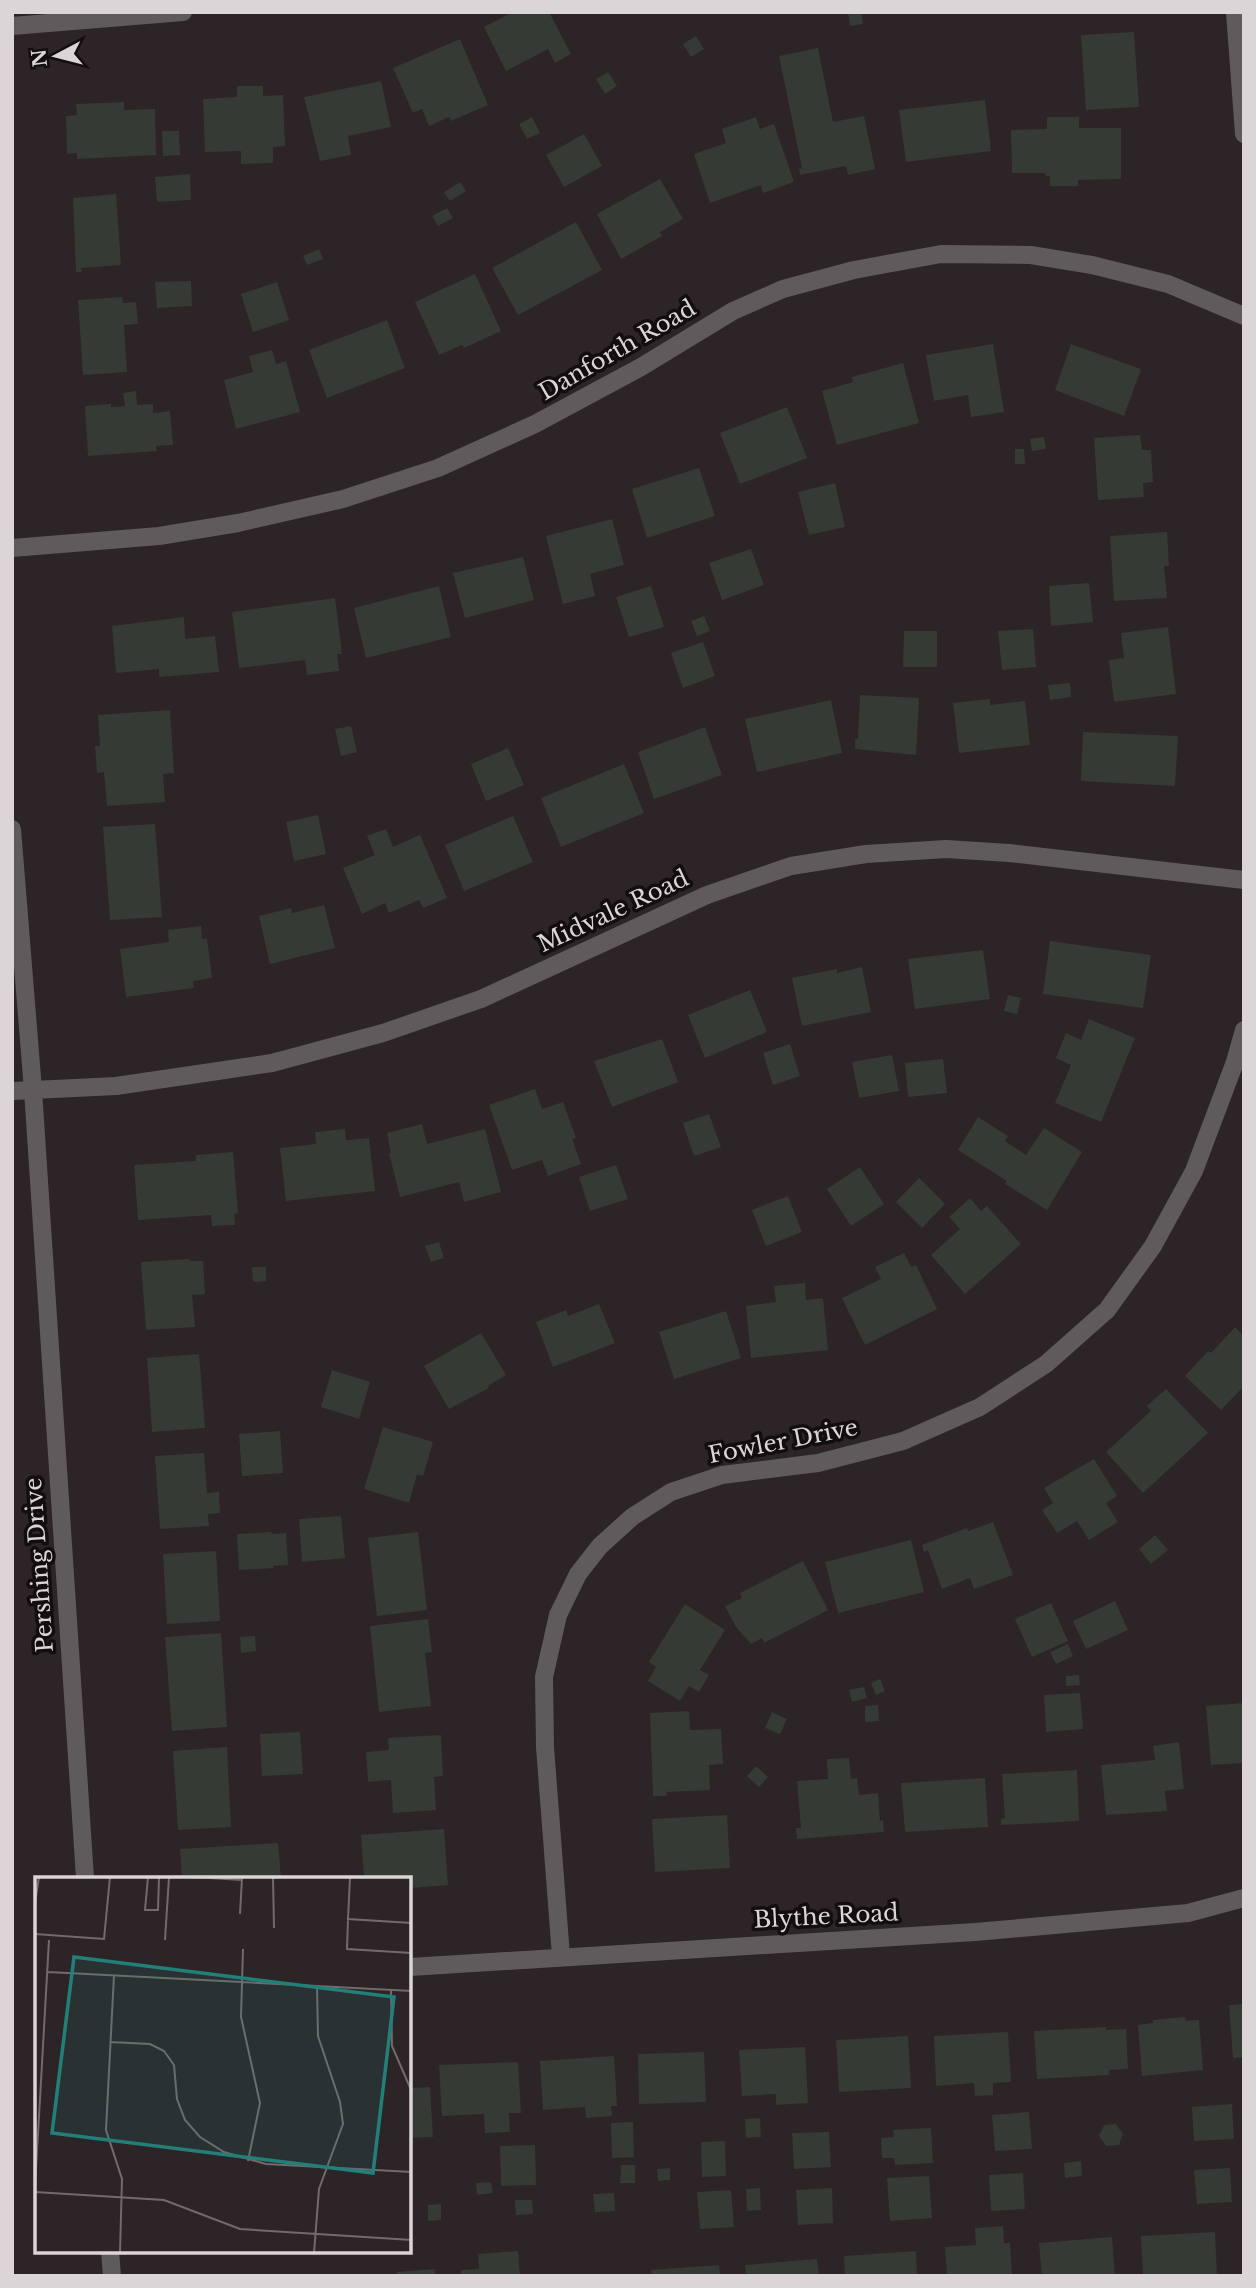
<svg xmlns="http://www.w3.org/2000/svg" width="1256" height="2288" viewBox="0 0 1256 2288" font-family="'Libre Baskerville',serif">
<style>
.building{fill:#353a34}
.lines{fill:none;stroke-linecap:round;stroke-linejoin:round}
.street{stroke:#5f5a5c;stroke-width:18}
.labels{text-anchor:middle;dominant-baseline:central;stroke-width:7;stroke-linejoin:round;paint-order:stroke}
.street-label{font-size:23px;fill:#dbd5d7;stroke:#120e10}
.inset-road{fill:none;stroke:#726b6d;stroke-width:2}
.view{fill:#238078;fill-opacity:0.15;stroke:#238078;stroke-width:3.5}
.inset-edge{fill:none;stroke:#dbd5d7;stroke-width:3.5}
</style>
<rect width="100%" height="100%" fill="#2c2426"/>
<!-- building -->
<g class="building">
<path d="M 513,12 L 549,12 L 571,54 L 555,63 L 548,49 L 506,71 L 484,27 Z"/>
<path d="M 848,12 L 861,12 L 863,24 L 850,26 Z"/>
<path d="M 1134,32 L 1139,107 L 1086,110 L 1081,35 Z"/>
<path d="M 696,36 L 704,49 L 691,57 L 683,44 Z"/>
<path d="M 460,39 L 488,105 L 451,121 L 449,117 L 429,126 L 422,109 L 413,113 L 393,68 Z"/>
<path d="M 818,48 L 833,122 L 864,116 L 875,169 L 848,175 L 846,166 L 800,175 L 799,169 L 802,168 L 779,56 Z"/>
<path d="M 608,72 L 617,86 L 605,94 L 596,79 Z"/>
<path d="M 381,81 L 391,127 L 348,136 L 351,155 L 320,161 L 304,97 Z"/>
<path d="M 237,86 L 263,86 L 263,96 L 283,95 L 285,146 L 273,147 L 273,163 L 241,164 L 241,151 L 205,152 L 203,99 L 237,97 Z"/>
<path d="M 985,100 L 991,151 L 906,162 L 899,110 Z"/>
<path d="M 124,102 L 124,110 L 155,109 L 156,155 L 77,159 L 77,153 L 67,154 L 66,116 L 77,115 L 76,104 Z"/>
<path d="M 532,117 L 540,133 L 527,139 L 519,124 Z"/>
<path d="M 756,117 L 760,129 L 774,124 L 794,182 L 763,193 L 761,185 L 710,203 L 694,154 L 726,143 L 722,129 Z"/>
<path d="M 1047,117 L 1079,117 L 1079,128 L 1121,128 L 1121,179 L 1078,180 L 1078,186 L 1050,186 L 1050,176 L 1046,176 L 1045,173 L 1012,173 L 1011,130 L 1047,129 Z"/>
<path d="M 162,131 L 179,131 L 180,155 L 163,156 Z"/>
<path d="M 584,134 L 602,166 L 564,187 L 546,155 Z"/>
<path d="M 190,174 L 191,200 L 157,202 L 155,177 Z"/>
<path d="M 660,179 L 683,219 L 660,232 L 662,236 L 621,259 L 597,214 Z"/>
<path d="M 460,182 L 466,191 L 450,201 L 444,192 Z"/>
<path d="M 116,194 L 121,265 L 81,268 L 82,272 L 76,272 L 73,198 Z"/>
<path d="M 447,208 L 453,218 L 438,226 L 432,216 Z"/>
<path d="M 576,222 L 602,270 L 518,315 L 492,268 Z"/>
<path d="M 319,249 L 323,259 L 307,265 L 303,256 Z"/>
<path d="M 475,274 L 501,331 L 464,348 L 462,345 L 439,355 L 415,302 Z"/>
<path d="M 191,281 L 192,306 L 157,308 L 155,282 Z"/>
<path d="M 277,282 L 289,320 L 253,332 L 241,294 Z"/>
<path d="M 122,297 L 123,303 L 136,302 L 138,324 L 124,325 L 127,372 L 83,375 L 78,300 Z"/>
<path d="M 387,320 L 405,368 L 327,398 L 309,350 Z"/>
<path d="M 993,344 L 1004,412 L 971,417 L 968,395 L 934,401 L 926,355 Z"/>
<path d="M 1071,344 L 1141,369 L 1124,416 L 1055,390 Z"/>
<path d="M 272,350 L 276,364 L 286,361 L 300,412 L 236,429 L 224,380 L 253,372 L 249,356 Z"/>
<path d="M 903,363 L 919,423 L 837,445 L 822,391 L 853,382 L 852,377 Z"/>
<path d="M 136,391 L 137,405 L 153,404 L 153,413 L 170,411 L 173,445 L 156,446 L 157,451 L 88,456 L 85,406 L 111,404 L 111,407 L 125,406 L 123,393 Z"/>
<path d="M 787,407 L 807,458 L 740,484 L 720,433 Z"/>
<path d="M 1140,435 L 1142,450 L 1151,450 L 1153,482 L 1143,483 L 1144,497 L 1098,500 L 1094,438 Z"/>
<path d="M 1044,437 L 1046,449 L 1032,451 L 1030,439 Z"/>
<path d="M 1015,449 L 1024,449 L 1025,464 L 1015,464 Z"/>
<path d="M 699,468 L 715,516 L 647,538 L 632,489 Z"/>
<path d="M 835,483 L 845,527 L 809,535 L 798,492 Z"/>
<path d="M 612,519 L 624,565 L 590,574 L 595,596 L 563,604 L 546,536 Z"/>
<path d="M 1167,532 L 1169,566 L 1164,566 L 1167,598 L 1114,601 L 1110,536 Z"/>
<path d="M 751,549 L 764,585 L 722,600 L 709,563 Z"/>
<path d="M 523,557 L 534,600 L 465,618 L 453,573 Z"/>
<path d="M 1089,583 L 1093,622 L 1051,626 L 1049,586 Z"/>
<path d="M 439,586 L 451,637 L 366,658 L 354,608 Z"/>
<path d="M 651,586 L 664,627 L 629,637 L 616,597 Z"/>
<path d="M 335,598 L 342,654 L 337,654 L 339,671 L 307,675 L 305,660 L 239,668 L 232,612 Z"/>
<path d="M 704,616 L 710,631 L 697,636 L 691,621 Z"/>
<path d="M 184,617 L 185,639 L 215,636 L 219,672 L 159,677 L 159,669 L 116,673 L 112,626 Z"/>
<path d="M 1168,627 L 1176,694 L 1114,702 L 1109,660 L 1124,658 L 1121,633 Z"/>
<path d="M 1033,629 L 1036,667 L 1002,670 L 998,631 Z"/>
<path d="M 904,631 L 937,631 L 937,667 L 903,667 Z"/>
<path d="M 703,642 L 715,676 L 683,688 L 671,653 Z"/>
<path d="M 1070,683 L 1071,697 L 1050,700 L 1048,685 Z"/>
<path d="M 860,695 L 919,698 L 916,755 L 855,749 L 855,739 L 858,739 Z"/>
<path d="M 990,699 L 990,705 L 1025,701 L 1030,745 L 959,753 L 953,703 Z"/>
<path d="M 831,700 L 842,753 L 757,772 L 745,719 Z"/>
<path d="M 170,710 L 174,773 L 163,774 L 165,802 L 107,806 L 104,772 L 97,773 L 95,746 L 100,746 L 98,715 Z"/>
<path d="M 351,726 L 357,752 L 341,756 L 335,729 Z"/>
<path d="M 705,727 L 722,775 L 654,799 L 638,752 Z"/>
<path d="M 1083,732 L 1178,736 L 1175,786 L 1081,781 Z"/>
<path d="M 508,748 L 524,785 L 486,801 L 471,764 Z"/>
<path d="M 624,764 L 644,813 L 561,847 L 541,798 Z"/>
<path d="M 318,815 L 326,854 L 294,861 L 286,822 Z"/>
<path d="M 513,816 L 533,862 L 464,891 L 445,845 Z"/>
<path d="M 155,824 L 162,917 L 110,920 L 103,827 Z"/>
<path d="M 386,829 L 393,847 L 420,835 L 447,898 L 423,908 L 419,900 L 389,913 L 385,903 L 362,914 L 343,868 L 375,855 L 367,836 Z"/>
<path d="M 324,905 L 335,948 L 270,964 L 259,916 L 291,908 L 292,913 Z"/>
<path d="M 201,926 L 202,939 L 207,938 L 212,978 L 193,981 L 194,988 L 126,997 L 120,949 L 169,942 L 168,930 Z"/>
<path d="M 1050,941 L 1151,955 L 1143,1008 L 1043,994 Z"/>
<path d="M 983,950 L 990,999 L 915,1009 L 908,959 Z"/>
<path d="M 862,967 L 871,1012 L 802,1026 L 792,978 L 837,969 L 837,973 Z"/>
<path d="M 750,990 L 767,1032 L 705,1058 L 688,1015 Z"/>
<path d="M 1008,995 L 1021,998 L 1017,1014 L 1004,1011 Z"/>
<path d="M 1089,1019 L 1135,1038 L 1101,1122 L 1055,1103 L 1071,1065 L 1056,1058 L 1066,1033 L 1081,1040 Z"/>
<path d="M 662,1039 L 678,1082 L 612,1107 L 594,1061 Z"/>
<path d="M 790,1044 L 800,1076 L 773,1085 L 763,1053 Z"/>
<path d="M 892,1055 L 899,1091 L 859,1098 L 852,1062 Z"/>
<path d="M 943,1059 L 947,1093 L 908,1097 L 905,1063 Z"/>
<path d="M 535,1089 L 542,1109 L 563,1102 L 576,1138 L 572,1139 L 581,1164 L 548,1176 L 542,1160 L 512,1170 L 489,1105 Z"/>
<path d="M 709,1114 L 721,1147 L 694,1156 L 683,1123 Z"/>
<path d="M 978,1117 L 1008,1136 L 1005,1141 L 1026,1155 L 1044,1128 L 1082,1152 L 1047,1210 L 1005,1184 L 1007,1181 L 958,1150 Z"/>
<path d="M 422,1124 L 427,1144 L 485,1129 L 501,1192 L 464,1202 L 459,1182 L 400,1197 L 389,1153 L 391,1153 L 387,1133 Z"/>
<path d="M 345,1129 L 346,1140 L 369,1138 L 375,1191 L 286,1201 L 280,1148 L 316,1144 L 315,1132 Z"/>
<path d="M 233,1152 L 238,1213 L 234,1214 L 235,1225 L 212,1226 L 211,1215 L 138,1220 L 134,1165 L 196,1161 L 196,1155 Z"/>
<path d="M 616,1165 L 628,1199 L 590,1211 L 579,1177 Z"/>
<path d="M 860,1167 L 884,1204 L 851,1226 L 827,1189 Z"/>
<path d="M 919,1178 L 945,1204 L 922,1228 L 896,1202 Z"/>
<path d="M 788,1196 L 802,1232 L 766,1246 L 752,1210 Z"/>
<path d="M 970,1198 L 981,1211 L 987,1206 L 1021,1244 L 965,1294 L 931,1255 L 960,1229 L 949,1217 Z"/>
<path d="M 439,1242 L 444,1258 L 431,1262 L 425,1246 Z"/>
<path d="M 904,1253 L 911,1267 L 916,1265 L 937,1309 L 865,1345 L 842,1298 L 881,1279 L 875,1267 Z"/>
<path d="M 190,1259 L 190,1261 L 203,1261 L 205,1294 L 192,1295 L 195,1327 L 146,1330 L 141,1262 Z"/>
<path d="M 252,1267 L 266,1267 L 266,1281 L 253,1282 Z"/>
<path d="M 805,1283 L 806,1300 L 823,1298 L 828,1350 L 751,1358 L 746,1306 L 776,1302 L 774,1286 Z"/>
<path d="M 599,1304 L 615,1343 L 553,1367 L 536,1322 L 566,1310 L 568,1316 Z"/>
<path d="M 726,1311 L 741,1358 L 674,1379 L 659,1332 Z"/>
<path d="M 1235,1327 L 1244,1336 L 1244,1386 L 1221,1410 L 1185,1376 L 1208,1351 L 1211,1353 Z"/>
<path d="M 481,1333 L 506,1375 L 488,1386 L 489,1388 L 449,1409 L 424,1366 Z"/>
<path d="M 199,1354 L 205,1428 L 152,1432 L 147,1358 Z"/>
<path d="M 332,1370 L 370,1382 L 359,1419 L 321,1407 Z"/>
<path d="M 1166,1389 L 1208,1433 L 1143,1493 L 1106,1452 L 1151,1411 L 1147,1406 Z"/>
<path d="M 383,1427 L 433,1442 L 423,1476 L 417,1474 L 409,1503 L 364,1489 Z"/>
<path d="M 280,1431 L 283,1473 L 242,1476 L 239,1434 Z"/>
<path d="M 204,1453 L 207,1493 L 219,1492 L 220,1513 L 208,1514 L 209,1526 L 160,1529 L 155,1456 Z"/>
<path d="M 1094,1459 L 1117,1496 L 1106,1503 L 1118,1522 L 1089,1540 L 1077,1521 L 1057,1533 L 1042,1510 L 1053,1503 L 1044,1488 Z"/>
<path d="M 341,1516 L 345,1558 L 302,1562 L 299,1519 Z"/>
<path d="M 993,1522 L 1013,1575 L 974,1589 L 970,1578 L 942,1589 L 928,1550 L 924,1552 L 922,1545 L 967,1528 L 968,1531 Z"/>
<path d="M 272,1532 L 271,1534 L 286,1533 L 288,1565 L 273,1566 L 274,1568 L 239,1570 L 237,1534 Z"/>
<path d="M 418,1532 L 427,1610 L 377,1616 L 368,1538 Z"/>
<path d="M 1155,1535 L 1168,1550 L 1151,1564 L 1139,1549 Z"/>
<path d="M 911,1540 L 924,1592 L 838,1613 L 825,1562 Z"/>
<path d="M 216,1551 L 220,1621 L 167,1624 L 163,1554 Z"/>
<path d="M 803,1561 L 828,1610 L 764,1643 L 762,1638 L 751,1644 L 736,1627 L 725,1606 L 742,1598 L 740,1593 Z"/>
<path d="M 1115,1601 L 1128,1630 L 1086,1649 L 1073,1621 Z"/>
<path d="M 1051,1603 L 1068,1641 L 1032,1657 L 1015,1619 Z"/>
<path d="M 685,1604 L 725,1630 L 700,1670 L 709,1675 L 699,1692 L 689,1686 L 680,1701 L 648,1681 L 656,1667 L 649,1662 Z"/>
<path d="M 428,1619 L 432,1652 L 425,1653 L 431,1706 L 379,1712 L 370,1626 Z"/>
<path d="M 221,1633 L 227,1727 L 172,1731 L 165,1637 Z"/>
<path d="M 255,1636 L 256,1651 L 241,1653 L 240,1637 Z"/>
<path d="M 1068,1644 L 1073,1656 L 1056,1664 L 1050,1652 Z"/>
<path d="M 1079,1675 L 1080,1685 L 1066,1686 L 1066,1676 Z"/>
<path d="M 880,1679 L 885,1691 L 876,1695 L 871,1683 Z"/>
<path d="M 864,1687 L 867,1698 L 852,1702 L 849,1690 Z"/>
<path d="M 1080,1693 L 1083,1729 L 1046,1732 L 1044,1695 Z"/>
<path d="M 1244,1703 L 1244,1763 L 1211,1765 L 1206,1706 Z"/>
<path d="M 878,1705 L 879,1721 L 865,1722 L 865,1706 Z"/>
<path d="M 689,1711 L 690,1730 L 721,1729 L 723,1764 L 709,1765 L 710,1790 L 666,1792 L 667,1796 L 653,1796 L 650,1713 Z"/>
<path d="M 772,1712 L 787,1719 L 780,1734 L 765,1728 Z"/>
<path d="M 300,1732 L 303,1774 L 262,1776 L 260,1734 Z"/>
<path d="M 441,1735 L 443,1776 L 434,1777 L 436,1810 L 393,1813 L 391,1780 L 368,1782 L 366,1752 L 389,1750 L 388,1738 Z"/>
<path d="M 1179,1742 L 1184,1789 L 1165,1791 L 1167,1811 L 1106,1815 L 1101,1765 L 1155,1760 L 1153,1746 Z"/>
<path d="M 227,1747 L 231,1827 L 178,1830 L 173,1751 Z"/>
<path d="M 849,1758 L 851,1779 L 857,1778 L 859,1795 L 878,1793 L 880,1821 L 883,1820 L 884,1832 L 797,1839 L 796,1828 L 801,1828 L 797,1781 L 828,1779 L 827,1759 Z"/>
<path d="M 756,1766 L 768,1777 L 759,1787 L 747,1776 Z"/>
<path d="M 1077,1770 L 1079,1821 L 1001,1825 L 1001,1819 L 1005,1818 L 1002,1774 Z"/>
<path d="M 985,1778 L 988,1827 L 905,1832 L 901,1783 Z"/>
<path d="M 727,1815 L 730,1868 L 655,1872 L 652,1819 Z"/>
<path d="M 444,1829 L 448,1885 L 410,1888 L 410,1878 L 364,1878 L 361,1835 Z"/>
<path d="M 278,1843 L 281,1878 L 182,1878 L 180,1849 Z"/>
<path d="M 1244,2004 L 1244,2057 L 1233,2058 L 1229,2005 Z"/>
<path d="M 1185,2017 L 1186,2021 L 1199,2020 L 1203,2070 L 1142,2076 L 1138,2025 L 1153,2023 L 1153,2020 Z"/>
<path d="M 1106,2027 L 1106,2030 L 1126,2029 L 1128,2069 L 1109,2070 L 1109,2075 L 1037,2079 L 1034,2031 Z"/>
<path d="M 1008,2032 L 1011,2082 L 993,2083 L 993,2095 L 975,2096 L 974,2083 L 936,2086 L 934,2036 Z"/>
<path d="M 908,2036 L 911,2088 L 839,2092 L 836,2040 Z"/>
<path d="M 805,2047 L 808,2103 L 776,2105 L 776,2094 L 742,2096 L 739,2050 Z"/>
<path d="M 704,2052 L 706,2102 L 639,2104 L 638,2054 Z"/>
<path d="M 614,2056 L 617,2106 L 611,2106 L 612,2116 L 586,2118 L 585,2107 L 543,2110 L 540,2061 Z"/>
<path d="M 518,2062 L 521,2113 L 509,2113 L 510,2132 L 485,2133 L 484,2114 L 442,2116 L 439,2065 Z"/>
<path d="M 430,2087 L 433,2137 L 410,2138 L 410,2088 Z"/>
<path d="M 1232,2104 L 1234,2139 L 1194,2141 L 1192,2107 Z"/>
<path d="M 1029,2112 L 1032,2149 L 995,2151 L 992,2115 Z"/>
<path d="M 760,2118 L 761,2137 L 746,2138 L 745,2119 Z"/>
<path d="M 633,2122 L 634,2157 L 612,2158 L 611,2123 Z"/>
<path d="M 1116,2124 L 1123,2134 L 1119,2145 L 1106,2146 L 1099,2136 L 1104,2125 Z"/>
<path d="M 931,2128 L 933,2163 L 895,2165 L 894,2158 L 882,2158 L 881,2138 L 894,2137 L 893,2130 Z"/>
<path d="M 829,2132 L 831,2167 L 794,2169 L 792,2133 Z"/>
<path d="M 725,2141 L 726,2176 L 702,2177 L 701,2142 Z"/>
<path d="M 535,2145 L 536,2185 L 501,2186 L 500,2146 Z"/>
<path d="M 1081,2161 L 1082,2176 L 1065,2178 L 1064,2163 Z"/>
<path d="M 621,2165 L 635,2165 L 635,2183 L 620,2183 Z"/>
<path d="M 670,2168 L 670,2180 L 658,2181 L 657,2169 Z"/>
<path d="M 1230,2168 L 1232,2202 L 1197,2204 L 1194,2170 Z"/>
<path d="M 1023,2173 L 1025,2209 L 991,2211 L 989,2175 Z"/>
<path d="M 929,2176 L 932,2218 L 890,2221 L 887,2178 Z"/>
<path d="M 491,2182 L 493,2193 L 477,2195 L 476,2183 Z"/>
<path d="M 760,2188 L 761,2210 L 747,2211 L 746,2189 Z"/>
<path d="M 832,2188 L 833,2223 L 798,2225 L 796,2190 Z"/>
<path d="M 731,2190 L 734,2227 L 700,2229 L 697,2192 Z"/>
<path d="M 614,2193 L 615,2211 L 595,2212 L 593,2194 Z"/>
<path d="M 515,2200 L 532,2200 L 533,2214 L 516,2215 Z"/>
<path d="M 441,2204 L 441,2220 L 428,2221 L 428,2205 Z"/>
<path d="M 1003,2226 L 1004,2243 L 1010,2243 L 1012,2276 L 947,2276 L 945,2247 L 976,2245 L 975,2228 Z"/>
<path d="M 1215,2232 L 1217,2276 L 1143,2276 L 1141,2236 Z"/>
<path d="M 1112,2237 L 1115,2276 L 1042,2276 L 1039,2243 Z"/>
<path d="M 518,2251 L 520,2276 L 461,2276 L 461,2270 L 479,2269 L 478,2254 Z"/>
<path d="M 916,2251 L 917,2276 L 845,2276 L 844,2256 Z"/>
<path d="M 817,2259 L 819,2276 L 746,2276 L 745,2265 Z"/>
<path d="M 719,2265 L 720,2276 L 652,2276 L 651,2270 Z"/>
<path d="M 435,2269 L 435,2276 L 397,2276 L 397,2272 Z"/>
</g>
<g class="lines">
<!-- street -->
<g class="street">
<path d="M 1235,12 L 1244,134"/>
<path d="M 12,26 L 183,12"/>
<path d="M 12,548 L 159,536 L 238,523 L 343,499 L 438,468 L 535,424 L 641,367 L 733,311 L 783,289 L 854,270 L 941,254 L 1031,255 L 1092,265 L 1168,284 L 1244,316"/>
<path d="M 12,829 L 33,1090 L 85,1878"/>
<path d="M 12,1091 L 116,1086 L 272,1063 L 383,1033 L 481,999 L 707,895 L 791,866 L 866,854 L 946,849 L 1009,853 L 1244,880"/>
<path d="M 561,1956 L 545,1747 L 544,1677 L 558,1615 L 578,1574 L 600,1546 L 632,1517 L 671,1492 L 722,1475 L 818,1463 L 903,1441 L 980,1407 L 1046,1364 L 1107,1310 L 1153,1246 L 1194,1171 L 1235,1062 L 1244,1030"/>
<path d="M 410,1967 L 975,1932 L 1188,1913 L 1244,1898"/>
<path d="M 110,2251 L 112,2276"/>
</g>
</g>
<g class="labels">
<!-- street labels -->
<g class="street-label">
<text transform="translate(617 350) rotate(-30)">Danforth Road</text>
<text transform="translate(613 911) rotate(-25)">Midvale Road</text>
<text transform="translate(783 1441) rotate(-11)">Fowler Drive</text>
<text transform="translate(39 1565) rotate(-94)">Pershing Drive</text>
<text transform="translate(826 1916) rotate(-3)">Blythe Road</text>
</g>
</g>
<!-- overview -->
<g transform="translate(35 1877)">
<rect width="376" height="376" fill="#2c2426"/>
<path class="inset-road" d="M 113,0 L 110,33 L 123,33 L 124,0M 158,0 L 207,3M 238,0 L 239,51M 315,0 L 313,42 L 377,46M 0,26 L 4,0M 205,37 L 207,1M 313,42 L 312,72 L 377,76M 0,57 L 69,62 L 75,0M 130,63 L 134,0M 208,72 L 206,140 L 225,226 L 213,284M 13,95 L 377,114M 79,98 L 71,253 L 87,302 L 85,376M 356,113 L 357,169 L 377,215M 75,165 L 115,167 L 129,174 L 139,188 L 142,222 L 150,243 L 165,260 L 189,275 L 231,287 L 377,295M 0,310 L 14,63M 0,315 L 129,323 L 205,352 L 377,363M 279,376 L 284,312 L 308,247 L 305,225 L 283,159 L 282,109"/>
<path class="view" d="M 39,80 L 359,120 L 338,296 L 17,256 Z"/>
<rect width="376" height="376" class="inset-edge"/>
</g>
<!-- border -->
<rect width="1256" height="2288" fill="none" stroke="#dbd5d7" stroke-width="28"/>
<!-- north arrow -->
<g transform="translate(56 56) rotate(263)" stroke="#120e10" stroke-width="5" paint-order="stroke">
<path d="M0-5L12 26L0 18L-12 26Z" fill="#dbd5d7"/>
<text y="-10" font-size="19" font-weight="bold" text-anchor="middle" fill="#dbd5d7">N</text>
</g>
</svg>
